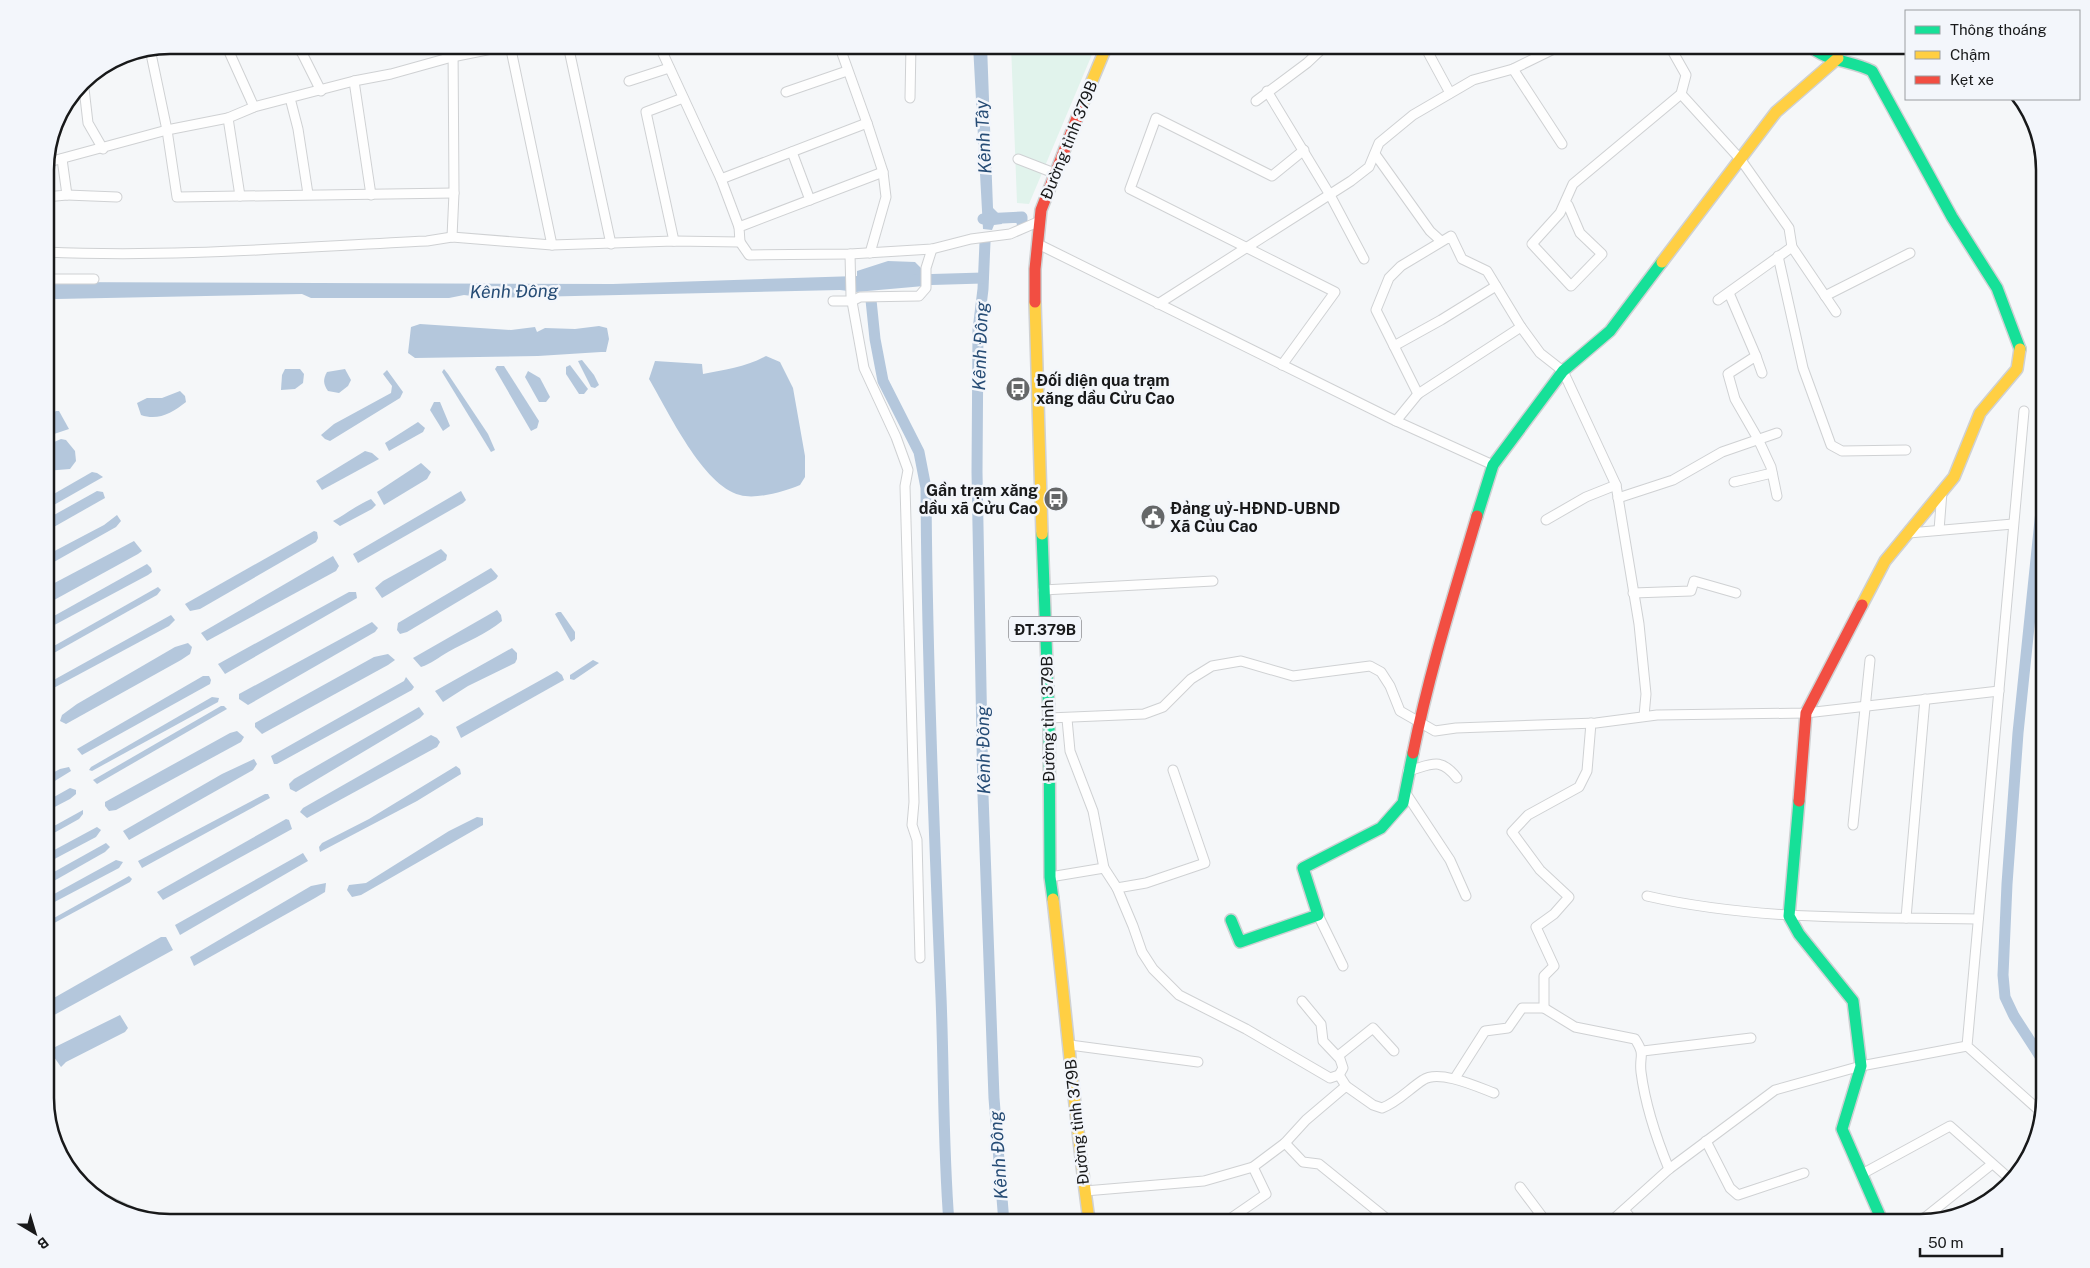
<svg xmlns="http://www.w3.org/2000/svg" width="2090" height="1268" viewBox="0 0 2090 1268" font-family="'Public Sans',sans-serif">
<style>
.green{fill:#e1f3ec}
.water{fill:#b4c7dc}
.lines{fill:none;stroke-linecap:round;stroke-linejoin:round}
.canal{stroke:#b4c7dc;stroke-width:11}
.street-casing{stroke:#cfd1d3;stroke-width:11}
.fast-casing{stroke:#cfd1d3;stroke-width:14}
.slow-casing{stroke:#cfd1d3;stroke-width:14}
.jam-casing{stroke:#cfd1d3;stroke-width:14}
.street{stroke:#fefefe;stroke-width:9}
.fast{stroke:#16e098;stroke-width:11}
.slow{stroke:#ffcf43;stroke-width:11}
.jam{stroke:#f24e42;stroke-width:11}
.labels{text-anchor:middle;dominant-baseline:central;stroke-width:5;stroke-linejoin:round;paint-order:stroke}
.shield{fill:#f3f6fb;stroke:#5a5b5e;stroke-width:1}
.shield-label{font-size:15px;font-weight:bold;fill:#18191a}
.street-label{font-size:16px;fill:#18191a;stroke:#f3f6fb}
.poi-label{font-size:16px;font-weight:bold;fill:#18191a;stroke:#f3f6fb;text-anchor:start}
.water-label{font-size:18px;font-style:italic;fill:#264c75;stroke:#f3f6fb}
.rim{fill:none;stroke:#18191a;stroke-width:2.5}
</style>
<rect width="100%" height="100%" fill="#f5f7f9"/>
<!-- green -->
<path class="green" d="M 1011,45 L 1096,45 L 1029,204 L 1017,203 Z"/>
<!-- water -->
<g class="water">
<path d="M 973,45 L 987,45 L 993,208 L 1001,216 L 1002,224 L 994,225 L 992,230 L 983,229 Z"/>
<path d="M 888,261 L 915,262 L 921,268 L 924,286 L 856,292 L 840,290 L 488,298 L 464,295 L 449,298 L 311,298 L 302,294 L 56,299 L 45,296 L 45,282 L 613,284 L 857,276 L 857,271 Z"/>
<path d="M 420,324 L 511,330 L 535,327 L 537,332 L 545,328 L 575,329 L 599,326 L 607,328 L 609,339 L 606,352 L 601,352 L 538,356 L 415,358 L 408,353 L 411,327 Z"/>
<path d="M 766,356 L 780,362 L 793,388 L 805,456 L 805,477 L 800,485 C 786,491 756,500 740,495 C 703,486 668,411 649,379 L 655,361 L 702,364 L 703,374 C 724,370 747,367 766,356 Z"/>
<path d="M 582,360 L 594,375 L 599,385 L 595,388 L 591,387 L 578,361 Z"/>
<path d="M 570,365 L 588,389 L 584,394 L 579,394 L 566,374 L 566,367 Z"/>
<path d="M 497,366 L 504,366 L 539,421 L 537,428 L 531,431 L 495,369 Z"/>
<path d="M 285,369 L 300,369 L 304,374 L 303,383 L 295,389 L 281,390 L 282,375 Z"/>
<path d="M 345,369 L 351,380 L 348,386 L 339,393 L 328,391 C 323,384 323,379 327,372 Z"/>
<path d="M 444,369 L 448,374 L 488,434 L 495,450 L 491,452 L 442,372 Z"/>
<path d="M 387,370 L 403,392 L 400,398 L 330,441 L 325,439 L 321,435 L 334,424 L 391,393 L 392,386 L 383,374 Z"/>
<path d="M 528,371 L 540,378 L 550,397 L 546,402 L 539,402 L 525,377 Z"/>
<path d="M 180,391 L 185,396 L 186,402 C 172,413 158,421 141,415 L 137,403 L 147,398 L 162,398 Z"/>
<path d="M 434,402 L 440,402 L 450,426 L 443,431 L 430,410 Z"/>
<path d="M 56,411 L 59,411 L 69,429 L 45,437 L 45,419 Z"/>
<path d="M 418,422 L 425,428 L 423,432 L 389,451 L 385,443 Z"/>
<path d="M 61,439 L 66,440 L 75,451 L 76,461 L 70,469 L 45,471 L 45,446 Z"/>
<path d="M 365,451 L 372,453 L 379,459 L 322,490 L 316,481 Z"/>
<path d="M 421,463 L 431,472 L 427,479 L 384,505 L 377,492 Z"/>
<path d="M 92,472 L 97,473 L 103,477 L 45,510 L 45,499 Z"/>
<path d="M 97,491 L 103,492 L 105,498 L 45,532 L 45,520 Z"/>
<path d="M 461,491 L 466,500 L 463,503 L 358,563 L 353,554 Z"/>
<path d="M 371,499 L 376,505 L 372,509 L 340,526 L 333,521 C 346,514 357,505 371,499 Z"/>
<path d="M 117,515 L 121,521 L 116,527 L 45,567 L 45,556 L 104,525 Z"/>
<path d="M 314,531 L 317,532 L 318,538 L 316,542 L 200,609 L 190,611 L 185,604 Z"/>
<path d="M 134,541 L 142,551 L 138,554 L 45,605 L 45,588 Z"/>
<path d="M 441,549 L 447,555 L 446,560 L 382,598 L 375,588 L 383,581 Z"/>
<path d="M 333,556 L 339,566 L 336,571 L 207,641 L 201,633 Z"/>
<path d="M 147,564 L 151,568 L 152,572 L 148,575 L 45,630 L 45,621 Z"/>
<path d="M 491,568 L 498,576 L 496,579 L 407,632 L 400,634 L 397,630 L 398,623 Z"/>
<path d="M 158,587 L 161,590 L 157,595 L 45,658 L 45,651 Z"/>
<path d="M 349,592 L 356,592 L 357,598 L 225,674 L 218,664 Z"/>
<path d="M 497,610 L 501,615 L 502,621 C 486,634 466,642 448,652 C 439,657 431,664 421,667 L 413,658 Z"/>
<path d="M 558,612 L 561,612 L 575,632 L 575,639 L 571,642 L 555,614 Z"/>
<path d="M 171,615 L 175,620 L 169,626 L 48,691 L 45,689 L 50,682 Z"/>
<path d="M 372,622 L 378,628 L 375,632 L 248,705 L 239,699 L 239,694 Z"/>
<path d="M 188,643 L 192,647 L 190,654 L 181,660 L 66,724 L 60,721 L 62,715 L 77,704 L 175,647 Z"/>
<path d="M 512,648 L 517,653 L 517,659 L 515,663 L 468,686 L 443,702 L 435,691 Z"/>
<path d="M 388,654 L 395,660 L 388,665 L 262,734 L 255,727 L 255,723 L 374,657 Z"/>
<path d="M 593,660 L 599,663 L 574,680 L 570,679 L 570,675 Z"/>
<path d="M 557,671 L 562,675 L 564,680 L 461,738 L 456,727 Z"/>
<path d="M 203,676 L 209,676 L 211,680 L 210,684 L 82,755 L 77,749 Z"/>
<path d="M 406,677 L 414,687 L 412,690 L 277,764 L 274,764 L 271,756 L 404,681 Z"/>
<path d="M 212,697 L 219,698 L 218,702 L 92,771 L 89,770 L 91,767 Z"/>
<path d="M 221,706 L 224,706 L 227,709 L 97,784 L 93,780 Z"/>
<path d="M 419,707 L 424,714 L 420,718 L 296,792 L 290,789 L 289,784 L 294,779 Z"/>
<path d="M 237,731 L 244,737 L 241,742 L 116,810 L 109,811 L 105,806 L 105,802 L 230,733 Z"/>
<path d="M 431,735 L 437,738 L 440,742 L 437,747 L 307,818 L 300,812 L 303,808 Z"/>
<path d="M 254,759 L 257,764 L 253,770 L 129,840 L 123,831 L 222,774 Z"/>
<path d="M 456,766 L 460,769 L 461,774 L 417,801 L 320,852 L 319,847 L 322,843 L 369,819 Z"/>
<path d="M 69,767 L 71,771 L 45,787 L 45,777 L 60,769 Z"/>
<path d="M 70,788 L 76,790 L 76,794 L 70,799 L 45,812 L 45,802 Z"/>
<path d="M 265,794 L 268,794 L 270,798 L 142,868 L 138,861 Z"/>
<path d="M 83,810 L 83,814 L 79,819 L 45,838 L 45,831 Z"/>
<path d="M 477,817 L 483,818 L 483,825 L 361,895 L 352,897 L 347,890 L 349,885 L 366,883 L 449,831 Z"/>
<path d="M 286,819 L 289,820 L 292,829 L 163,900 L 157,892 Z"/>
<path d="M 97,827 L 101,830 L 96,837 L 45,864 L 45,855 Z"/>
<path d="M 106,843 L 110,847 L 105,852 L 45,886 L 45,877 Z"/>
<path d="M 303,853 L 308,861 L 180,935 L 175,925 Z"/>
<path d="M 116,860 L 123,862 L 119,868 L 45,907 L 45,899 Z"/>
<path d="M 129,876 L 132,879 L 130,882 L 45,928 L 45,923 Z"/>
<path d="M 326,883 L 325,892 L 315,898 L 194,966 L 190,957 L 311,886 Z"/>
<path d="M 161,937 L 166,937 L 173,950 L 45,1020 L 45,1003 Z"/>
<path d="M 120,1015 L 128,1028 L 125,1032 L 66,1062 L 61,1067 L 49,1050 Z"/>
</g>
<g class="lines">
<!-- canal -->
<g class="canal">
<path d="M 983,219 L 1022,217 L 1022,223"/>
<path d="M 985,242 L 983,289 L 978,330 L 977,472 L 983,795 L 994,1098 L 1004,1223"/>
<path d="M 915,280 L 983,278"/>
<path d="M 871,300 L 875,339 L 883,381 L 919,452 L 926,488 C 927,658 934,827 941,997 C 944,1072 943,1148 949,1223"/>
<path d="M 2045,472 L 2018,733 L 2007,884 L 2003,975 L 2005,997 L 2014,1016 L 2045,1064"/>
</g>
<defs>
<g id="street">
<path d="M 226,45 L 254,107"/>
<path d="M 298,45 L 321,91"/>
<path d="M 510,45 L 552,245"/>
<path d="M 568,45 L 611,244"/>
<path d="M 659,45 L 721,179 L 739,227"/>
<path d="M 839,45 L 867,123 L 883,172 L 886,197 L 870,253"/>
<path d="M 1424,45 L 1450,93"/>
<path d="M 1669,45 L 1686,75 L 1681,94 L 1741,160 L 1789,228 L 1792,247 L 1836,312"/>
<path d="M 751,46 L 755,45"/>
<path d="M 150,49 L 167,130 L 177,197 L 454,193"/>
<path d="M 300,51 L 323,45"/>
<path d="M 1513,69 L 1562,144"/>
<path d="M 83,80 L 88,123 L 103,149"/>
<path d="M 354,81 L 371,195"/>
<path d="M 629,81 L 669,68"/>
<path d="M 1267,91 L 1330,195 L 1364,259"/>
<path d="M 786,92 L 847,71"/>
<path d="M 290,98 L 298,129 L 308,194"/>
<path d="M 910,98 L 911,45"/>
<path d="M 1256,101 L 1307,63 L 1326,45"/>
<path d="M 228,118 L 240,196"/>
<path d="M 792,152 L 810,200"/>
<path d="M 1375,154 L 1430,231 L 1441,241"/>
<path d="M 1018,159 L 1054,173"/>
<path d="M 45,163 L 167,130 L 228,118 L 254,107 L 354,81 L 391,74 L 452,57 L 512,45"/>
<path d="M 721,179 L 867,123"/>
<path d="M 67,195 L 117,197"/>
<path d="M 45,197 L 67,195 L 62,159"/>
<path d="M 1568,205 L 1580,233 L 1602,254 L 1571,286 L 1532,244 L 1560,213 L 1573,184 L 1681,94"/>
<path d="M 452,237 L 454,193 L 453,45"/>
<path d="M 674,241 L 646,112 L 683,98"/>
<path d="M 740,242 L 749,255 L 850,254 L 932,249 L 971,239 L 1010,234 L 1040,221"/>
<path d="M 1038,244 L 1396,421 L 1493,465"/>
<path d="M 45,252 C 172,258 300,247 427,241 L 452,237 L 552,245 L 674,241 L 740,242 L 739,227 L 883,172"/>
<path d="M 850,254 L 851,296 L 864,368 L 896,437 L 908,470 L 905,486 L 914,802 L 912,825 L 917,840 L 920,958"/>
<path d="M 1778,256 L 1803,368 L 1831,445 L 1842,451 L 1906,450"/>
<path d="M 45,279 L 94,279"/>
<path d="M 1729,293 L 1756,356"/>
<path d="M 1825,296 L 1910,253"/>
<path d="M 1718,300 L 1792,247"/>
<path d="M 833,301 L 852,301 L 860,297 L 919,296 L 926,288 L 926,268 L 932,249"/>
<path d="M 1158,304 L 1351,181 L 1369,167 L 1379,143 L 1413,115 L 1473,80 L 1513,69 L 1562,45"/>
<path d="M 1394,346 L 1441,320 L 1496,286"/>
<path d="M 1282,365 L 1335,292 L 1130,189 L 1156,118 L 1272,176 L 1304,150"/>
<path d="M 1762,373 L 1756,356 L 1728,374 L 1735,399 L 1758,439 L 1771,467 L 1777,496"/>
<path d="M 1418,394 L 1376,310 L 1389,278 L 1401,266 L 1451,236 L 1462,259 L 1487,271 L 1521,327 L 1540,353 L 1563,371 L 1616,485 L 1639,624 L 1646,694 L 1644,716"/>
<path d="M 2024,411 L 1967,1046 L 2041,1112"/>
<path d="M 1396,421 L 1418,394 L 1521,327"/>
<path d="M 1734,482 L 1772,473"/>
<path d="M 1618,498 L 1673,480 L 1722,452 L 1777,433"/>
<path d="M 1546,520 L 1586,497 L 1616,485"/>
<path d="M 1939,530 L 1942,492"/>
<path d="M 1909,533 L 2013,524"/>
<path d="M 1043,590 L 1213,581"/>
<path d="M 1633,593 L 1691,591 L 1694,581 L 1736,593"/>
<path d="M 1049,718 L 1144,714 L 1163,707 L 1191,679 L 1212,666 L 1241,661 L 1293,676 L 1370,666 L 1381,672 L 1390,686 L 1400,711 L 1435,731 L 1456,728 L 1596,723 L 1657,715 L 1806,713 L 1999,691"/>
<path d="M 1067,719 L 1070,751 L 1093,811 L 1104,868"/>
<path d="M 1408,771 C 1431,765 1440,756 1457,778"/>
<path d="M 1405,792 L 1450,860 L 1466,896"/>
<path d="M 1853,825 L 1870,660"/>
<path d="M 1050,877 L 1104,868 L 1117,888 L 1146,883 L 1205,863 L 1173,770"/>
<path d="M 1117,888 L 1133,926 L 1142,952 L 1153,969 L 1179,995 L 1246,1029 L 1330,1078 L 1339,1075 L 1346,1086"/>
<path d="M 1647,896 C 1756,921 1868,917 1978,919"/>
<path d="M 1318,915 L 1343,966"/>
<path d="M 1906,918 L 1925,699"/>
<path d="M 1302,1001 L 1321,1024 L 1323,1041 L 1340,1059 L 1343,1068 L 1339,1075"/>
<path d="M 1544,1008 L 1544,976 L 1554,966 L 1536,927 L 1554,914 L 1569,897 L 1540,870 L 1512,832 L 1528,815 L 1579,787 L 1587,771 L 1591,723"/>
<path d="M 1070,1045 L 1198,1062"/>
<path d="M 1643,1051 L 1751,1038"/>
<path d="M 1338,1056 L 1373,1028 L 1394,1051"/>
<path d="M 1455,1078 L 1485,1031 L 1508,1028 L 1522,1008 L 1544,1008 L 1575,1027 L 1635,1039 C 1646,1056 1639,1055 1641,1072 C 1645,1103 1657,1140 1669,1169"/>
<path d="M 1706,1141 L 1730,1188 L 1738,1195 L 1804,1173"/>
<path d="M 1285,1143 L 1303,1162 L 1319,1164 L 1392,1223"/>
<path d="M 1862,1174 L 1950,1126 L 2010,1179"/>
<path d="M 1520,1187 L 1547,1223"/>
<path d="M 1085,1191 L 1204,1181 L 1253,1167 L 1285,1143 L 1306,1120 L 1346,1086 L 1373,1105 L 1382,1108 C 1398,1102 1409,1089 1423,1080 C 1439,1069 1478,1087 1494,1093"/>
<path d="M 1624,1210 L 1635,1223"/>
<path d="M 1224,1223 L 1266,1194 L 1253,1167"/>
<path d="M 1609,1223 L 1669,1169 L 1775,1090 L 1861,1066 L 1967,1046"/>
<path d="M 1918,1223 L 1992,1164"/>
</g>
<g id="fast">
<path d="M 1809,45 C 1826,62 1851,60 1872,71 L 1952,217 L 1997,288 L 2020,349"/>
<path d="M 1477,516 L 1493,465 L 1563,371 L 1610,331 L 1662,262"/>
<path d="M 1042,534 L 1049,718 L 1050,877 L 1053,899"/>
<path d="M 1799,801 L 1789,916 L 1799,934 L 1853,1001 L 1861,1066 L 1842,1129 L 1883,1223"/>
<path d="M 1231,920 L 1240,942 L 1318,915 L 1303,868 L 1381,828 L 1403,803 L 1413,753"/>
<path d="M 99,1198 L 131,1213"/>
</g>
<g id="slow">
<path d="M 1082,105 L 1107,45"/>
<path d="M 1662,262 L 1776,112 L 1838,58"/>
<path d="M 1035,302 L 1042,534"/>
<path d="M 1862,605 L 1885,561 L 1954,477 L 1980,413 L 2017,369 L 2020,349"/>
<path d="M 1053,899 C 1065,1004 1074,1109 1088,1213 L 1091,1223"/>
</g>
<g id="jam">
<path d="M 1035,302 L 1035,269 L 1041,210 L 1082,105"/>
<path d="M 1413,753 C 1429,673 1454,594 1477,516"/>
<path d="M 1799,801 L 1806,713 L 1862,605"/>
</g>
</defs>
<!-- street casing -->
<use href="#street" class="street-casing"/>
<!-- fast casing -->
<use href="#fast" class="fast-casing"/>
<!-- slow casing -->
<use href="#slow" class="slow-casing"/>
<!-- jam casing -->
<use href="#jam" class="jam-casing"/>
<!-- street -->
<use href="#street" class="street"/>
<!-- fast -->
<use href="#fast" class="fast"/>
<!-- slow -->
<use href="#slow" class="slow"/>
<!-- jam -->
<use href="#jam" class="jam"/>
</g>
<!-- icons -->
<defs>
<symbol id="bus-disc" viewBox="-11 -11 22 22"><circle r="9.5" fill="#656768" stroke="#f3f6fb"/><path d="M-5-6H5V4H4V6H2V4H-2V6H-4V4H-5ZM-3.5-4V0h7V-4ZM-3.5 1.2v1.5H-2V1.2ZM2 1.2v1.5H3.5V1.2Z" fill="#fff"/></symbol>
<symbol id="civic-disc" viewBox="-11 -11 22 22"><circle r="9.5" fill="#656768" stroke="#f3f6fb"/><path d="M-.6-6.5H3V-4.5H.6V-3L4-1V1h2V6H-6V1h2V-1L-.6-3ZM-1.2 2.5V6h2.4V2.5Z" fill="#fff"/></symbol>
</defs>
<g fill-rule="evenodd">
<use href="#bus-disc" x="1004" y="375" width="28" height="28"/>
<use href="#bus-disc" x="1042" y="485" width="28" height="28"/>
<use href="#civic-disc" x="1139" y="503" width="28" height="28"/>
</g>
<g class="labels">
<!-- shield labels -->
<rect class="shield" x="1009" y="616.5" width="72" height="25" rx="4"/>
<g class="shield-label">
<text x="1045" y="629">ĐT.379B</text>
</g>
<!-- street labels -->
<g class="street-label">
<text transform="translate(1069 140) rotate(-68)">Đường tỉnh 379B</text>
<text transform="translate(1048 719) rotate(-91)">Đường tỉnh 379B</text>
<text transform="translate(1077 1122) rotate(-96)">Đường tỉnh 379B</text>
</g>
<!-- poi labels -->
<g class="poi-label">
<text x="1036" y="380">Đối diện qua trạm<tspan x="1036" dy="18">xăng dầu Cửu Cao</tspan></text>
<text x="1038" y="490" text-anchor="end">Gần trạm xăng<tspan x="1038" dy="18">dầu xã Cửu Cao</tspan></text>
<text x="1170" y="508">Đảng uỷ-HĐND-UBND<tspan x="1170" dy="18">Xã Củu Cao</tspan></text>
</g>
<!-- water labels -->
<g class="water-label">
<text transform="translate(983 137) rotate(-93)">Kênh Tây</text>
<text transform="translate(514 291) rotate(-1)">Kênh Đông</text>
<text transform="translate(980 346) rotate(-88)">Kênh Đông</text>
<text transform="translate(983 750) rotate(-91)">Kênh Đông</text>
<text transform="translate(998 1155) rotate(-94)">Kênh Đông</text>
</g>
</g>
<!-- crop -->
<path d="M0 0H2090V1268H0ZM170 54H1920A116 116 0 0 1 2036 170V1098A116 116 0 0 1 1920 1214H170A116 116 0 0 1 54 1098V170A116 116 0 0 1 170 54Z" fill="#f3f6fb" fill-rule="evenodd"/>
<path class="rim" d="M170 54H1920A116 116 0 0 1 2036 170V1098A116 116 0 0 1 1920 1214H170A116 116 0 0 1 54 1098V170A116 116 0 0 1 170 54Z"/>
<!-- legend -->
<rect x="1905" y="10" width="175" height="90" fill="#f3f6fb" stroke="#9b9ea1"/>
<rect x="1915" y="26" width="25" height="8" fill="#16e098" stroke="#9b9ea1"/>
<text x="1950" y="35" font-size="15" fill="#18191a">Thông thoáng</text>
<rect x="1915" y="51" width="25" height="8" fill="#ffcf43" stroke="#9b9ea1"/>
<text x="1950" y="60" font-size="15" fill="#18191a">Chậm</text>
<rect x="1915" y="76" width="25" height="8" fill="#f24e42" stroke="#9b9ea1"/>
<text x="1950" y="85" font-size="15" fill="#18191a">Kẹt xe</text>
<!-- north arrow -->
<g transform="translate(35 1233) rotate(142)" stroke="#f3f6fb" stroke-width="4" paint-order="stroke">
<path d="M0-4L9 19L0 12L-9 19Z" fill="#18191a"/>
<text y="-8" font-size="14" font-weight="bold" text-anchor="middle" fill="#18191a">B</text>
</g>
<!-- scale -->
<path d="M1920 1248v8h82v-8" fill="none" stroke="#18191a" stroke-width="2.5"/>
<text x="1928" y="1248" font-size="15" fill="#18191a" stroke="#f3f6fb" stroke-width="4" paint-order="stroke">50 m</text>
</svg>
